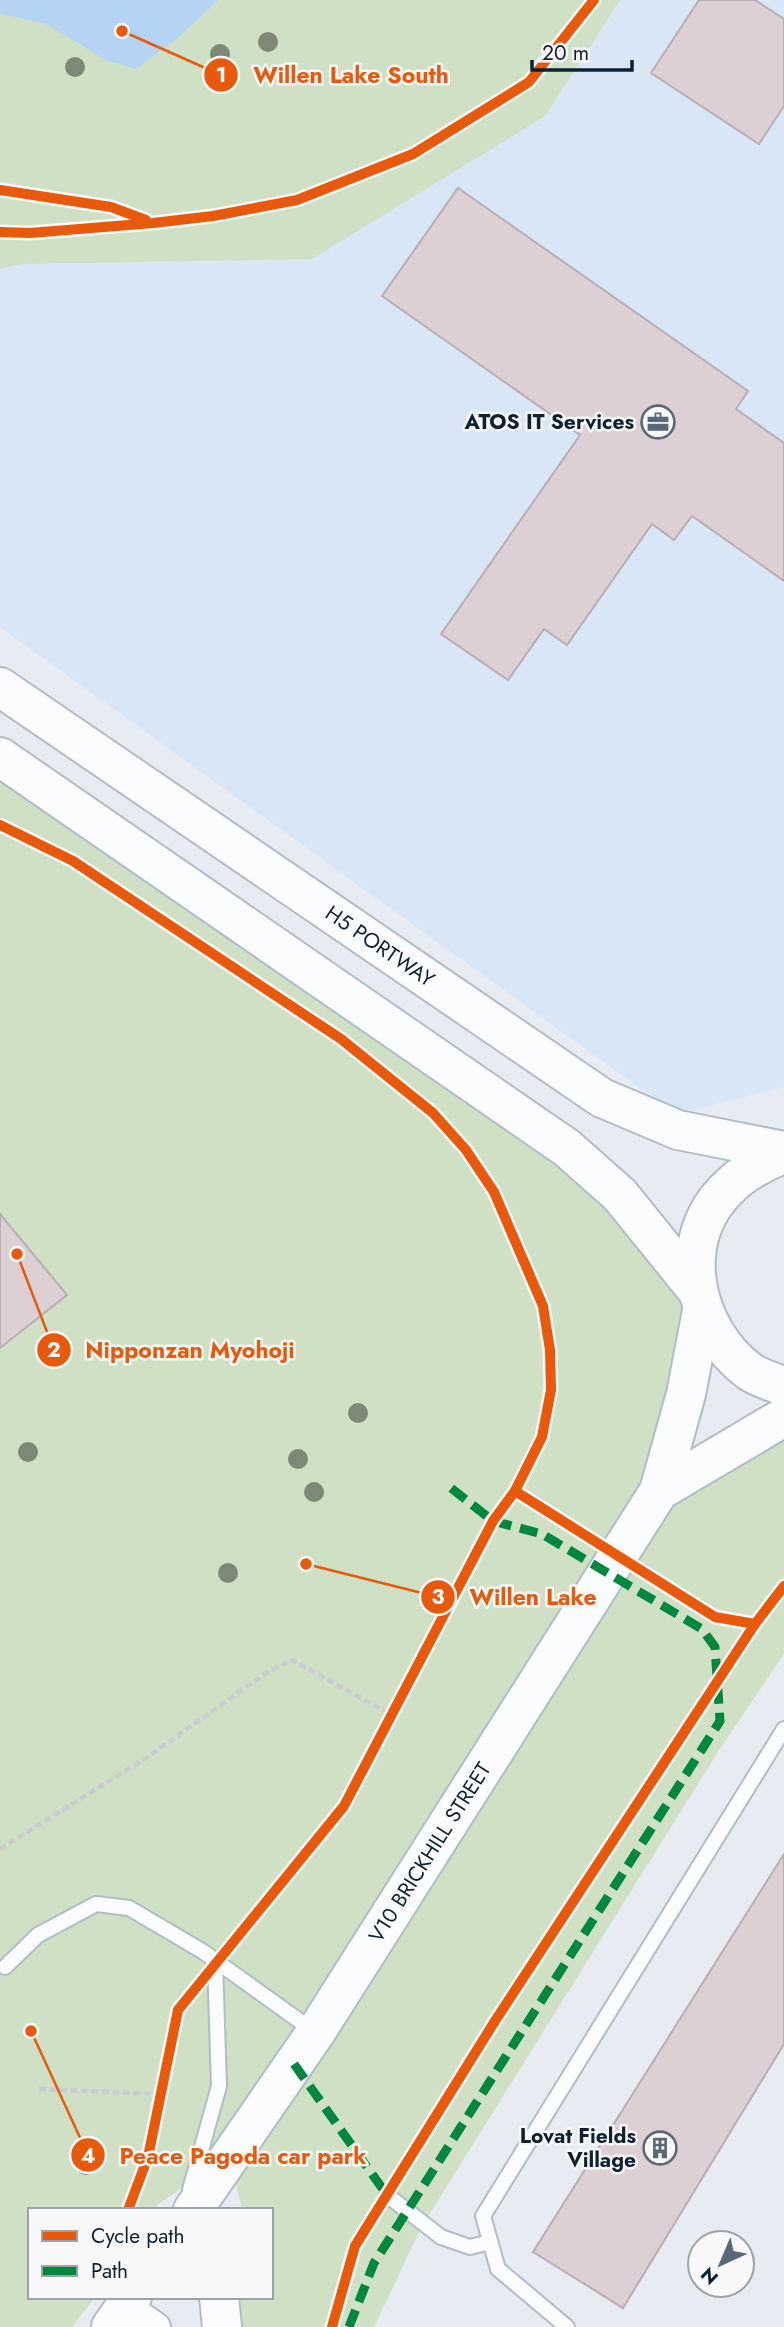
<svg xmlns="http://www.w3.org/2000/svg" width="784" height="2327" viewBox="0 0 784 2327" font-family="Jost,sans-serif">
<style>
.built{fill:#d8e6f6}
.green{fill:#cfe0c5}
.water{fill:#b5d4f4}
.building{fill:#dcd0d5;stroke:#b9aeb3;stroke-width:2}
.lines{fill:none;stroke-linecap:round;stroke-linejoin:round}
.lane-casing{stroke:#b1bcc8;stroke-width:18}
.street-casing{stroke:#b1bcc8;stroke-width:32}
.secondary-casing{stroke:#b1bcc8;stroke-width:42}
.primary-casing{stroke:#b1bcc8;stroke-width:42}
.path{stroke:#caccd1;stroke-width:4.5;stroke-dasharray:7 3.5;stroke-linecap:butt}
.lane{stroke:#fbfcfd;stroke-width:14}
.street{stroke:#fbfcfd;stroke-width:28}
.secondary{stroke:#fbfcfd;stroke-width:38}
.primary{stroke:#fbfcfd;stroke-width:38}
.quiet{stroke:#00873e;stroke-width:9;stroke-dasharray:18 9;stroke-linecap:butt}
.cycleway-casing{stroke:#f8f8f8;stroke-width:15}
.cycleway{stroke:#e8590c;stroke-width:10}
.tree{fill:#7d8876}
.labels{text-anchor:middle;dominant-baseline:central;stroke-width:5;stroke-linejoin:round;paint-order:stroke}
.poi-label{font-size:21px;font-weight:bold;fill:#0d2034;stroke:#f8f8f8;text-anchor:end}
.street-label{font-size:21px;fill:#0d2034;stroke:#f8f8f8}
.leader{fill:none;stroke:#e8590c;stroke-width:2.5}
.callout-dot{fill:#e8590c;stroke:#f8f8f8;stroke-width:2.5}
.mark-label{font-size:21px;text-anchor:middle;font-weight:bold;fill:#fff}
.callout-label{font-size:23px;text-anchor:middle;font-weight:bold;fill:#e8590c;stroke:#f8f8f8;stroke-width:5;stroke-linejoin:round;paint-order:stroke}
</style>
<rect width="100%" height="100%" fill="#e7ecf2"/>
<!-- built -->
<path class="built" d="M 620,0 L 784,0 L 784,1087 L 676,1114 L 0,627 L 0,269 L 545,116 Z"/>
<!-- green -->
<g class="green">
<path d="M 0,0 L 620,0 L 545,116 L 312,259 L 20,264 L 0,269 Z"/>
<path d="M 0,757 L 567,1148 L 696,1289 L 660,1491 L 784,1417 L 784,1654 L 721,1747 L 422,2226 L 374,2327 L 230,2327 L 232,2297 L 271,2297 L 271,2210 L 242,2210 L 230,2157 L 158,2204 L 154,2210 L 30,2210 L 30,2297 L 95,2297 L 72,2327 L 0,2327 Z"/>
</g>
<!-- water -->
<path class="water" d="M 0,0 L 218,0 L 178,38 L 136,69 L 106,60 L 46,24 L 0,14 Z"/>
<!-- building -->
<g class="building">
<path d="M 699,0 L 755,0 L 784,19 L 784,106 L 759,144 L 651,73 Z"/>
<path d="M 458,188 L 748,391 L 736,409 L 784,443 L 784,581 L 692,516 L 674,540 L 652,524 L 567,645 L 544,629 L 508,680 L 441,634 L 580,435 L 382,296 Z"/>
<path d="M 0,1214 L 67,1295 L 0,1348 Z"/>
<path d="M 784,1854 L 784,2044 L 623,2308 L 533,2252 Z"/>
</g>
<g class="lines">
<defs>
<g id="lane">
<path d="M 5,1967 L 38,1935 L 96,1904 L 129,1908 L 202,1951 L 315,2032"/>
<path d="M 190,2190 L 219,2086 L 215,1961"/>
<path d="M 387,2195 L 441,2237 L 470,2247 L 490,2242"/>
<path d="M 567,2327 L 498,2269 L 483,2216 L 784,1729"/>
</g>
<path id="street" d="M 126,2306 L 156,2327"/>
<g id="secondary">
<path d="M 659,1491 L 784,1417"/>
<path id="s1" d="M 193,2210 L 316,2032 L 659,1491 L 686,1394 L 702,1311"/>
<path d="M 219,2297 L 222,2327"/>
<path d="M 111,2327 L 132,2297"/>
</g>
<g id="primary">
<path id="s2" d="M 0,687 L 602,1098 L 678,1130 L 784,1151"/>
<path d="M 0,757 L 567,1148 L 620,1195 L 696,1289"/>
<path d="M 784,1154 C 763,1162 745,1171 729,1187 C 673,1239 693,1329 749,1371 C 759,1378 773,1382 784,1386"/>
</g>
</defs>
<!-- lane casing -->
<use href="#lane" class="lane-casing"/>
<!-- street casing -->
<use href="#street" class="street-casing"/>
<!-- secondary casing -->
<use href="#secondary" class="secondary-casing"/>
<!-- primary casing -->
<use href="#primary" class="primary-casing"/>
<!-- path -->
<g class="path">
<path d="M 0,1849 L 146,1758 L 263,1675 L 292,1660 L 392,1715"/>
<path d="M 39,2089 L 159,2094"/>
</g>
<!-- lane -->
<use href="#lane" class="lane"/>
<!-- street -->
<use href="#street" class="street"/>
<!-- secondary -->
<use href="#secondary" class="secondary"/>
<!-- primary -->
<use href="#primary" class="primary"/>
<!-- quiet -->
<g class="quiet">
<path d="M 294,2064 L 387,2195"/>
<path d="M 349,2327 L 374,2263 L 720,1721 L 715,1647 L 702,1629 L 542,1534 L 493,1521 L 451,1488"/>
</g>
<defs>
<g id="cycleway">
<path d="M 0,190 L 111,207 L 146,220"/>
<path d="M 0,232 L 30,233 L 153,223 L 213,216 L 297,200 L 413,154 L 529,82 L 594,0"/>
<path d="M 0,825 L 73,861 L 341,1039 L 433,1113 L 466,1150 L 494,1192 L 543,1306 L 550,1350 L 551,1390 L 542,1437 L 515,1491 L 493,1521 L 344,1806 L 178,2010 L 148,2157 L 128,2210"/>
<path d="M 515,1491 L 715,1617 L 755,1624"/>
<path d="M 332,2327 L 355,2246 L 495,2021 L 755,1624 L 784,1586"/>
</g>
</defs>
<!-- cycleway casing -->
<use href="#cycleway" class="cycleway-casing"/>
<!-- cycleway -->
<use href="#cycleway" class="cycleway"/>
</g>
<!-- trees -->
<g class="tree">
<circle cx="268" cy="42" r="10"/>
<circle cx="220" cy="54" r="10"/>
<circle cx="75" cy="67" r="10"/>
<circle cx="55" cy="1351" r="10"/>
<circle cx="358" cy="1413" r="10"/>
<circle cx="28" cy="1452" r="10"/>
<circle cx="298" cy="1459" r="10"/>
<circle cx="314" cy="1492" r="10"/>
<circle cx="228" cy="1573" r="10"/>
<circle cx="86" cy="2165" r="10"/>
</g>
<!-- icons -->
<defs>
<symbol id="office-ring" viewBox="-11 -11 22 22"><circle r="9.5" fill="#f8f8f8" stroke="#596776" stroke-width="1.5"/><path d="M-6-3h4V-5.5h4V-3h4V5H-6ZM-1-4.5V-3h2v-1.5ZM-6 0V1H6V0Z" fill="#596776"/></symbol>
<symbol id="building-ring" viewBox="-11 -11 22 22"><circle r="9.5" fill="#f8f8f8" stroke="#596776" stroke-width="1.5"/><path d="M-4-6H4V6H1V3H-1V6H-4ZM-2.5-4.3h1.7v1.8h-1.7ZM.8-4.3h1.7v1.8H.8ZM-2.5-1h1.7V.8h-1.7ZM.8-1h1.7V.8H.8Z" fill="#596776"/></symbol>
</defs>
<g fill-rule="evenodd">
<use href="#office-ring" x="639" y="403" width="38" height="38"/>
<use href="#building-ring" x="641" y="2129" width="38" height="38"/>
</g>
<g class="labels">
<!-- poi labels -->
<g class="poi-label">
<text x="634" y="422">ATOS IT Services</text>
<text x="636" y="2136">Lovat Fields<tspan x="636" dy="24">Village</tspan></text>
</g>
<!-- street labels -->
<g class="street-label">
<text stroke="none"><textPath href="#s2" startOffset="460">H5 PORTWAY</textPath></text>
<text stroke="none"><textPath href="#s1" startOffset="429">V10 BRICKHILL STREET</textPath></text>
</g>
</g>
<!-- callouts -->
<path class="leader" d="M122 31L221 75M17 1254L54 1350M306 1564L438 1597M31 2031L88 2155"/>
<g class="callout-dot">
<circle cx="122" cy="31" r="7"/>
<circle cx="17" cy="1254" r="7"/>
<circle cx="306" cy="1564" r="7"/>
<circle cx="31" cy="2031" r="7"/>
<circle cx="221" cy="75" r="18"/>
<circle cx="54" cy="1350" r="18"/>
<circle cx="438" cy="1597" r="18"/>
<circle cx="88" cy="2155" r="18"/>
</g>
<g class="mark-label">
<text x="221" y="82">1</text>
<text x="54" y="1357">2</text>
<text x="438" y="1604">3</text>
<text x="88" y="2163">4</text>
</g>
<g class="callout-label">
<text x="351" y="83">Willen Lake South</text>
<text x="190" y="1358">Nipponzan Myohoji</text>
<text x="533" y="1605">Willen Lake</text>
<text x="243" y="2164">Peace Pagoda car park</text>
</g>
<!-- legend -->
<rect x="28" y="2208" width="245" height="91" fill="#f8f8f8" stroke="#9aa2aa" stroke-width="2"/>
<rect x="42" y="2231" width="35" height="10" fill="#e8590c" stroke="#9aa2aa" stroke-width="2"/>
<text x="91" y="2243" font-size="21" fill="#0d2034">Cycle path</text>
<rect x="42" y="2266" width="35" height="10" fill="#00873e" stroke="#9aa2aa" stroke-width="2"/>
<text x="91" y="2278" font-size="21" fill="#0d2034">Path</text>
<!-- north arrow -->
<g transform="translate(721 2264) rotate(224)"><circle r="33" fill="#f8f8f8" stroke="#9aa2aa" stroke-width="2"/>
<path d="M0-5L12 26L0 18L-12 26Z" fill="#596776"/>
<text y="-10" font-size="19" font-weight="bold" text-anchor="middle" fill="#0d2034">N</text>
</g>
<!-- scale -->
<path d="M532 60v10h100v-10" fill="none" stroke="#0d2034" stroke-width="3.5"/>
<text x="542" y="60" font-size="21" fill="#0d2034" stroke="#f8f8f8" stroke-width="5" paint-order="stroke">20 m</text>
</svg>
